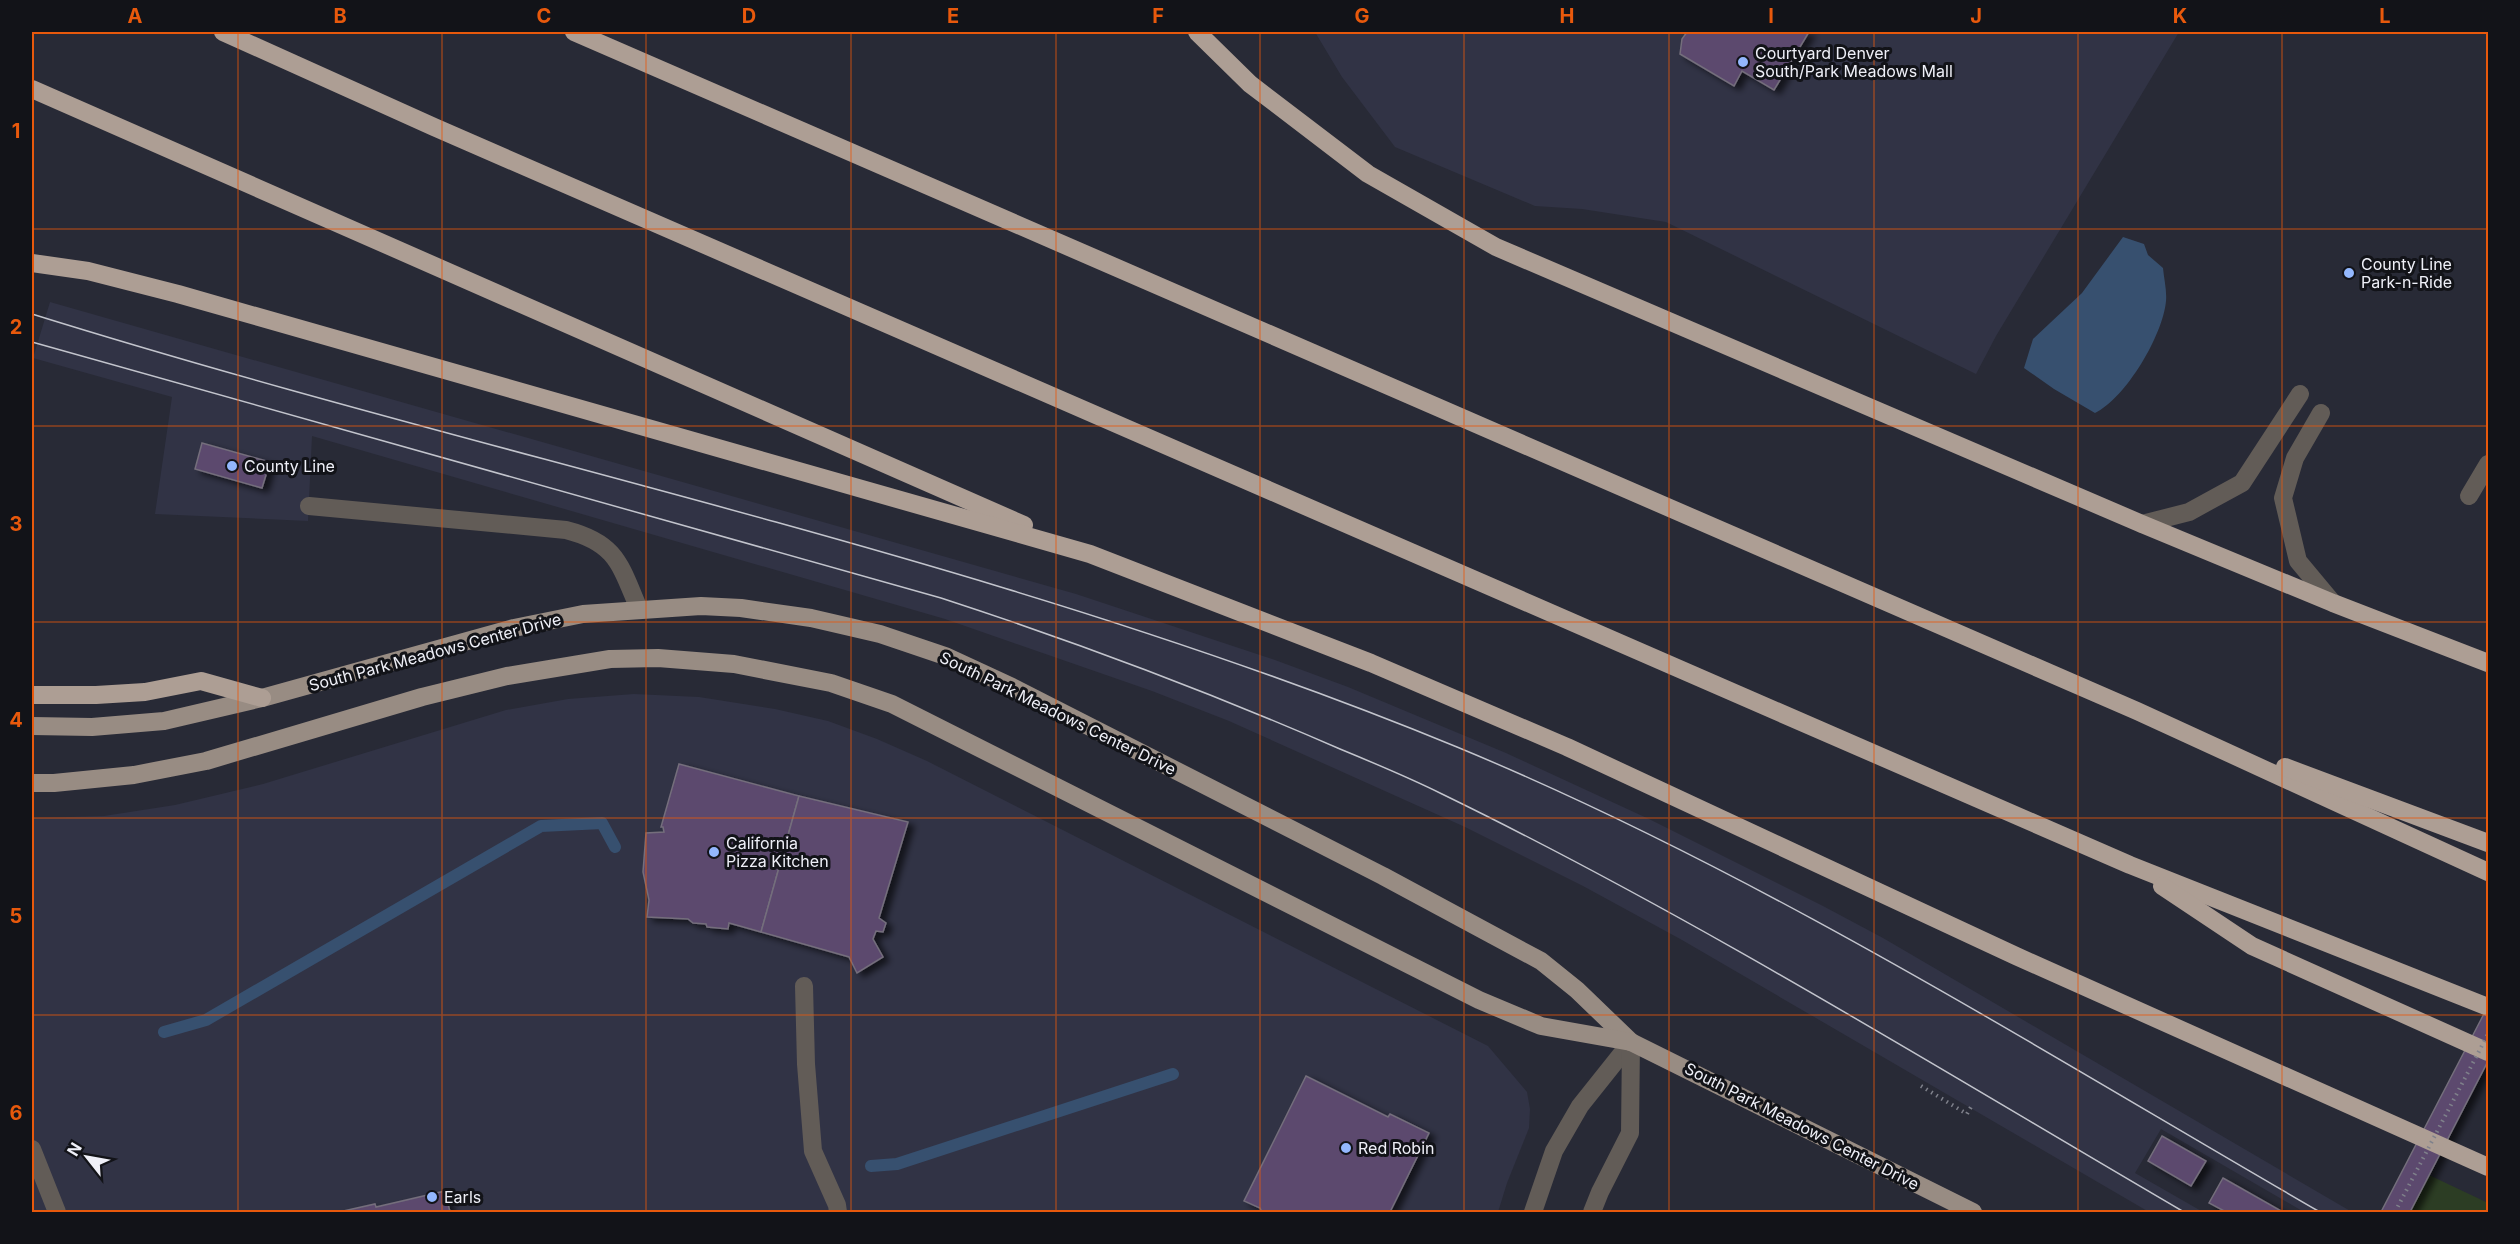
<svg xmlns="http://www.w3.org/2000/svg" width="2520" height="1244" viewBox="0 0 2520 1244" font-family="Inter,sans-serif">
<style>
.built{fill:#313345}
.green{fill:#2c3d24}
.water{fill:#37506f}
.lines{fill:none;stroke-linecap:round;stroke-linejoin:round}
.stream{stroke:#37506f;stroke-width:12}
.building{fill:#5b4a6e;stroke:#746e7c;stroke-width:1.5;filter:url(#shadow)}
.path{stroke:#7f818b;stroke-width:4;stroke-dasharray:1.5 4.5;stroke-linecap:butt}
.minor{stroke:#625c57;stroke-width:18}
.major{stroke:#988c83;stroke-width:18}
.highway{stroke:#ad9e94;stroke-width:18}
.tram{stroke:#c2c4cc;stroke-width:1.5}
.path-bridge{stroke:#7f818b;stroke-width:4;stroke-dasharray:1.5 4.5;stroke-linecap:butt}
.grid{fill:none;stroke:#e8590c;stroke-width:1.5;stroke-opacity:0.55}
.poi-dot{fill:#93b7fd;stroke:#121318;stroke-width:2}
.labels{text-anchor:middle;dominant-baseline:central;stroke-width:6;stroke-linejoin:round;paint-order:stroke}
.poi-label{font-size:16px;fill:#eff0f8;stroke:#121318;text-anchor:start}
.street-label{font-size:16px;fill:#eff0f8;stroke:#121318}
.neatline{fill:none;stroke:#e8590c;stroke-width:2}
.grid-label{font-size:20px;text-anchor:middle;font-weight:bold;fill:#e8590c}
</style>
<defs>
<filter id="shadow"><feDropShadow dx="6" dy="4" stdDeviation="3" flood-color="#0009"/></filter>
</defs>
<rect width="100%" height="100%" fill="#282a36"/>
<!-- built -->
<g class="built">
<path d="M 1315,32 L 2179,32 L 1996,336 L 1976,374 L 1666,222 L 1582,209 L 1535,206 L 1395,147 L 1342,77 Z"/>
<path d="M 50,302 L 1076,594 L 1275,660 L 1348,687 L 1506,753 L 1649,819 L 1823,906 L 1883,938 L 2352,1212 L 2304,1212 L 2161,1129 L 2135,1173 L 2203,1212 L 2149,1212 L 1682,940 L 1583,886 L 1465,827 L 1229,721 L 1152,691 L 945,619 L 312,436 L 308,521 L 155,514 L 172,397 L 33,358 Z"/>
<path d="M 634,694 L 699,697 L 775,709 L 828,721 L 877,739 L 927,761 L 1488,1046 L 1527,1092 L 1530,1109 L 1529,1128 L 1507,1183 L 1498,1212 L 32,1212 L 32,818 L 104,816 L 175,805 L 263,784 L 506,710 L 568,699 Z"/>
</g>
<!-- green -->
<path class="green" d="M 2429,1175 L 2488,1203 L 2488,1212 L 2410,1212 Z"/>
<!-- water -->
<path class="water" d="M 2123,237 L 2144,244 L 2148,255 L 2163,268 C 2164,279 2167,291 2166,301 C 2163,335 2126,398 2095,413 L 2054,389 L 2024,368 L 2033,339 L 2082,293 Z"/>
<g class="lines">
<!-- stream -->
<g class="stream">
<path d="M 164,1032 L 206,1020 L 541,826 L 602,823 L 615,847"/>
<path d="M 871,1166 L 897,1164 L 1173,1074"/>
</g>
</g>
<!-- building -->
<g class="building">
<path d="M 1687,32 L 1809,32 L 1774,90 L 1742,71 L 1734,86 L 1680,54 L 1682,39 Z"/>
<path d="M 202,443 L 270,462 L 262,488 L 195,469 Z"/>
<path d="M 679,764 L 799,796 L 761,932 L 729,923 L 728,929 L 707,927 L 706,924 L 693,923 L 688,919 L 647,917 L 649,900 L 643,872 L 646,833 L 664,832 L 663,827 L 661,827 Z"/>
<path d="M 799,796 L 908,822 L 879,918 L 886,923 L 883,932 L 876,931 L 873,939 L 883,957 L 857,973 L 849,957 L 761,932 Z"/>
<path d="M 2488,1006 L 2488,1061 L 2410,1212 L 2381,1212 Z"/>
<path d="M 1306,1076 L 1388,1117 L 1390,1114 L 1429,1133 L 1390,1212 L 1262,1212 L 1260,1208 L 1244,1201 Z"/>
<path d="M 2162,1136 L 2206,1161 L 2191,1186 L 2148,1161 Z"/>
<path d="M 2223,1178 L 2283,1212 L 2226,1212 L 2209,1203 Z"/>
<path d="M 445,1191 L 450,1212 L 339,1212 L 375,1204 L 376,1207 Z"/>
</g>
<g class="lines">
<!-- path -->
<path class="path" d="M 1921,1086 L 1967,1114 L 1971,1107"/>
<!-- minor -->
<g class="minor">
<path d="M 2321,413 L 2295,458 L 2283,498 L 2298,561 L 2333,603"/>
<path d="M 2469,496 L 2488,464"/>
<path d="M 309,506 L 566,530 C 617,543 620,565 639,609"/>
<path d="M 2142,524 L 2189,512 L 2242,483 L 2300,394"/>
<path d="M 804,986 L 806,1064 L 813,1151 L 837,1205 L 838,1212"/>
<path d="M 32,1149 L 57,1212"/>
<path d="M 1533,1212 L 1554,1151 L 1580,1106 L 1631,1042"/>
<path d="M 1592,1212 L 1600,1192 L 1630,1133 L 1631,1042"/>
</g>
<!-- major -->
<g class="major">
<path d="M 32,726 L 92,727 L 164,721 L 262,698 L 514,628 L 583,614 L 701,606 L 741,608 L 811,618 L 880,634 L 945,656 L 1012,687 L 1383,876 L 1541,961 L 1577,990 L 1631,1042"/>
<path d="M 32,783 L 54,783 L 134,775 L 206,761 L 422,697 L 507,676 L 610,659 L 658,658 L 734,664 L 831,683 L 892,704 L 1479,1000 L 1541,1026 L 1631,1042 L 1973,1212"/>
</g>
<!-- highway -->
<g class="highway">
<path d="M 223,32 L 434,127 L 2130,865 L 2488,1007"/>
<path d="M 574,32 L 2137,711 L 2488,872"/>
<path d="M 1197,32 L 1250,84 L 1368,174 L 1496,247 L 2142,524 L 2333,603 L 2488,663"/>
<path d="M 32,89 L 1024,525"/>
<path d="M 32,263 L 88,271 L 178,294 L 1090,554 L 1371,663 L 1567,747 L 2016,956 L 2488,1167"/>
<path d="M 32,695 L 96,695 L 145,692 L 201,681 L 262,698"/>
<path d="M 2285,767 L 2488,843"/>
<path d="M 2162,886 L 2252,946 L 2488,1052"/>
</g>
<!-- tram -->
<g class="tram">
<path d="M 32,314 C 506,462 996,557 1457,747 C 1759,872 2038,1049 2320,1212"/>
<path d="M 32,342 L 941,598 C 1076,642 1209,692 1340,749 C 1374,763 1408,777 1442,794 C 1697,918 1939,1069 2184,1212"/>
</g>
<!-- path-bridge -->
<path class="path-bridge" d="M 2395,1212 L 2488,1034"/>
</g>
<!-- grid -->
<path class="grid" d="M 238,32 L 238,1212M 442,32 L 442,1212M 646,32 L 646,1212M 851,32 L 851,1212M 1056,32 L 1056,1212M 1260,32 L 1260,1212M 1464,32 L 1464,1212M 1669,32 L 1669,1212M 1874,32 L 1874,1212M 2078,32 L 2078,1212M 2282,32 L 2282,1212M 32,229 L 2488,229M 32,426 L 2488,426M 32,622 L 2488,622M 32,818 L 2488,818M 32,1015 L 2488,1015"/>
<!-- markers -->
<g class="poi-dot">
<circle cx="1743" cy="62" r="6"/>
<circle cx="2349" cy="273" r="6"/>
<circle cx="232" cy="466" r="6"/>
<circle cx="714" cy="852" r="6"/>
<circle cx="1346" cy="1148" r="6"/>
<circle cx="432" cy="1197" r="6"/>
</g>
<g class="labels">
<!-- poi labels -->
<g class="poi-label">
<text x="1755" y="53">Courtyard Denver<tspan x="1755" dy="18">South/Park Meadows Mall</tspan></text>
<text x="2361" y="264">County Line<tspan x="2361" dy="18">Park-n-Ride</tspan></text>
<text x="244" y="466">County Line</text>
<text x="726" y="843">California<tspan x="726" dy="18">Pizza Kitchen</tspan></text>
<text x="1358" y="1148">Red Robin</text>
<text x="444" y="1197">Earls</text>
</g>
<!-- street labels -->
<g class="street-label">
<text transform="translate(435 652) rotate(-15)">South Park Meadows Center Drive</text>
<text transform="translate(1058 713) rotate(26)">South Park Meadows Center Drive</text>
<text transform="translate(1802 1126) rotate(27)">South Park Meadows Center Drive</text>
</g>
</g>
<!-- border -->
<rect width="2520" height="1244" fill="none" stroke="#121318" stroke-width="66"/>
<!-- north arrow -->
<g transform="translate(87 1157) rotate(301)" stroke="#121318" stroke-width="4.5" paint-order="stroke">
<path d="M0-4.5L10 22L0 15L-10 22Z" fill="#eff0f8"/>
<text y="-9" font-size="16" font-weight="bold" text-anchor="middle" fill="#eff0f8">N</text>
</g>
<rect x="33" y="33" width="2454" height="1178" class="neatline"/>
<g class="grid-label">
<text x="135" y="23">A</text>
<text x="340" y="23">B</text>
<text x="544" y="23">C</text>
<text x="749" y="23">D</text>
<text x="953" y="23">E</text>
<text x="1158" y="23">F</text>
<text x="1362" y="23">G</text>
<text x="1567" y="23">H</text>
<text x="1771" y="23">I</text>
<text x="1976" y="23">J</text>
<text x="2180" y="23">K</text>
<text x="2385" y="23">L</text>
<text x="16" y="138">1</text>
<text x="16" y="334">2</text>
<text x="16" y="531">3</text>
<text x="16" y="727">4</text>
<text x="16" y="923">5</text>
<text x="16" y="1120">6</text>
</g>
</svg>
